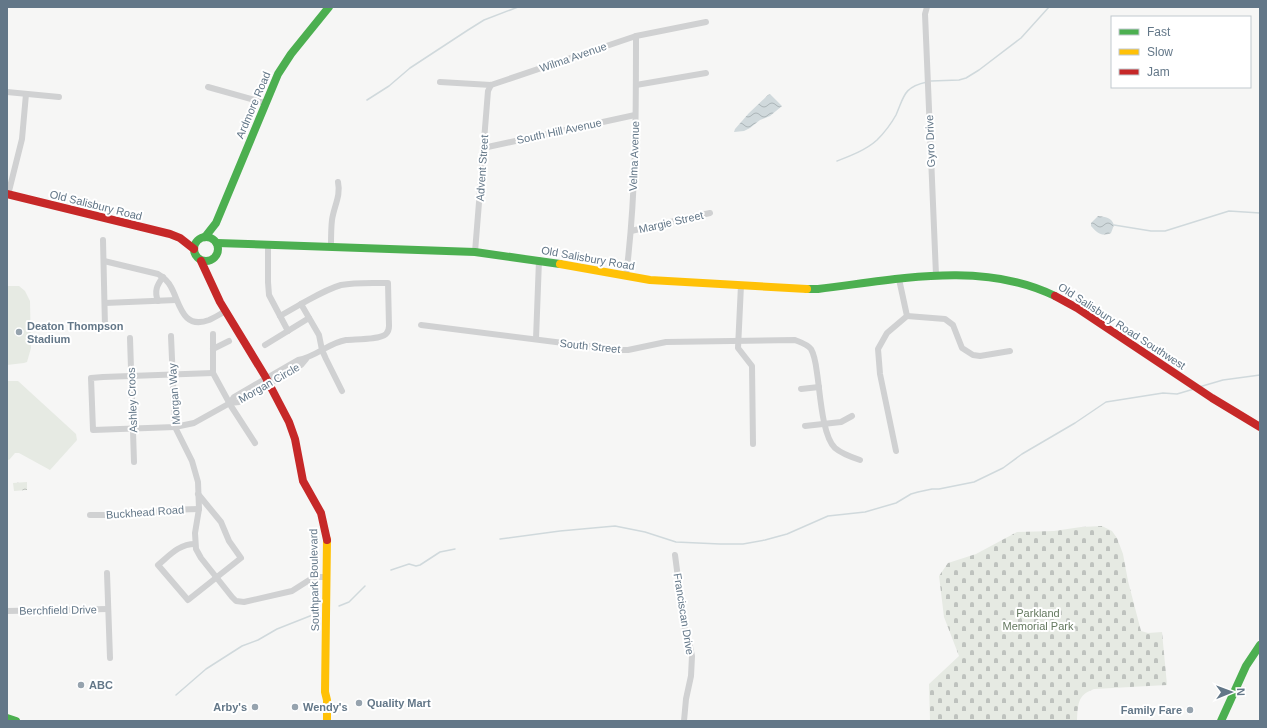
<svg xmlns="http://www.w3.org/2000/svg" width="1267" height="728" viewBox="0 0 1267 728" font-family="Arial,sans-serif">
<style>
.grass{fill:#e6eae3}
.cemetery{fill:url(#cemetery-stones)}
.park{fill:url(#park-crowns)}
.water{fill:url(#water-waves)}
.lines{fill:none;stroke-linecap:round;stroke-linejoin:round}
.stream{stroke:#d0d9dc;stroke-width:1.5}
.street{stroke:#d0d1d2;stroke-width:6}
.fast{stroke:#4caf50;stroke-width:8}
.slow{stroke:#ffc107;stroke-width:8}
.jam{stroke:#c62828;stroke-width:8}
.poi-dot{fill:#96a3ae;stroke:#fff;stroke-width:1.5}
.labels{text-anchor:middle;dominant-baseline:central;stroke-width:4;stroke-linejoin:round;paint-order:stroke}
.street-label{font-size:11px;fill:#637788;stroke:#fff}
.poi-label{font-size:11px;font-weight:bold;fill:#637788;stroke:#fff;text-anchor:start}
.park-label{font-size:11px;fill:#64795f;stroke:#fff}
</style>
<defs>
<pattern id="cemetery-stones" width="16" height="16" patternUnits="userSpaceOnUse"><rect width="16" height="16" fill="#e6eae3"/><path d="M2 7V4a2 2 0 0 1 4 0v3zM10 15v-3a2 2 0 0 1 4 0v3z" fill="#bec2be"/></pattern>
<pattern id="park-crowns" width="20" height="18" patternUnits="userSpaceOnUse"><rect width="20" height="18" fill="#e6eae3"/><path d="M2 6a3 3 0 1 1 6 0M12 15a3 3 0 1 1 6 0" fill="none" stroke="#bec2be"/></pattern>
<pattern id="water-waves" width="16" height="10" patternUnits="userSpaceOnUse"><rect width="16" height="10" fill="#d0d9dc"/><path d="M0 5q4-4 8 0t8 0" fill="none" stroke="#acb5b8"/></pattern>
</defs>
<rect width="100%" height="100%" fill="#f6f6f5"/>
<!-- grass -->
<g class="grass">
<path d="M 7,286 L 19,286 L 25,291 L 30,301 L 31,348 L 27,362 L 24,363 L 7,365 Z"/>
<path d="M 7,381 L 18,381 L 76,434 L 77,440 L 50,470 L 19,453 L 15,453 L 9,460 L 7,459 Z"/>
</g>
<!-- cemetery -->
<path class="cemetery" d="M 1102,526 L 1112,531 L 1117,538 L 1123,554 L 1128,581 L 1141,631 L 1148,633 L 1162,632 L 1167,685 L 1094,689 C 1077,695 1078,705 1077,721 L 930,721 L 929,684 L 959,656 L 944,617 L 939,576 L 948,563 L 976,554 L 1017,532 L 1054,531 L 1081,527 Z"/>
<!-- park -->
<path class="park" d="M 27,482 L 27,490 L 14,491 L 13,483 Z"/>
<!-- water -->
<g class="water">
<path d="M 770,94 L 782,106 L 770,116 L 760,120 L 750,128 L 744,131 L 734,132 L 735,129 L 749,113 L 768,95 Z"/>
<path d="M 1098,216 C 1106,217 1111,217 1114,225 L 1111,233 C 1102,237 1097,233 1091,226 L 1091,223 Z"/>
</g>
<g class="lines">
<!-- stream -->
<g class="stream">
<path d="M 931,81 L 959,80 L 966,78 L 979,70 L 1021,38 L 1049,7"/>
<path d="M 367,100 L 389,86 L 410,68 L 468,30 L 484,20 L 518,7"/>
<path d="M 837,161 C 850,156 866,150 877,140 C 884,133 891,124 896,115 C 904,97 903,87 927,82"/>
<path d="M 1114,225 L 1151,231 L 1165,231 L 1229,211 L 1260,213"/>
<path d="M 1199,387 L 1223,380 L 1260,375"/>
<path d="M 500,539 L 560,531 L 615,526 L 645,532 L 676,542 L 720,544 L 743,544 L 765,540 L 787,534 L 828,516 L 865,512 L 896,503 L 911,494 L 918,492 L 932,489 L 939,489 L 974,482 L 1003,468 L 1022,454 L 1075,423 L 1106,402 L 1163,393 L 1177,394 L 1194,389"/>
<path d="M 391,570 L 409,564 L 416,566 L 420,565 L 440,552 L 455,549"/>
<path d="M 339,606 L 349,602 L 365,586"/>
<path d="M 176,695 L 206,669 L 242,646 L 258,640 L 277,629 L 315,614"/>
</g>
<!-- street -->
<g class="street">
<path d="M 927,7 L 925,14 L 936,275"/>
<path d="M 440,82 L 491,85 L 636,36 L 706,22"/>
<path d="M 636,85 L 706,73"/>
<path d="M 208,87 L 265,103"/>
<path d="M 7,92 L 59,97"/>
<path d="M 483,148 L 635,115"/>
<path d="M 8,195 L 22,139 L 26,94"/>
<path d="M 631,231 L 710,213"/>
<path d="M 103,240 L 105,327"/>
<path d="M 268,244 L 268,282 L 269,295 L 288,331"/>
<path d="M 331,246 C 331,237 331,228 332,220 C 334,206 341,196 338,182"/>
<path d="M 475,252 L 488,91 L 491,85"/>
<path d="M 104,261 L 158,274 C 163,277 168,281 171,287 C 180,303 182,330 209,320 C 214,318 220,314 226,311"/>
<path d="M 626,276 C 636,197 636,116 636,36"/>
<path d="M 741,285 L 738,348 L 752,366 L 753,444"/>
<path d="M 158,301 C 154,291 157,285 163,277"/>
<path d="M 105,303 L 176,300"/>
<path d="M 280,316 L 301,304"/>
<path d="M 907,316 L 945,319 L 953,325 L 962,348 L 973,355 L 980,356 L 1010,351"/>
<path d="M 421,325 L 619,350 L 628,350 L 666,342 L 795,340 C 800,342 807,344 811,349 C 815,356 816,365 817,373 C 820,391 822,436 835,448 C 842,454 851,457 860,460"/>
<path d="M 213,334 L 213,373 L 231,406 L 255,443"/>
<path d="M 171,336 L 175,427 L 192,461 L 198,482 L 199,509 L 195,533 L 196,549 L 201,558 L 232,597 L 236,601 L 244,602 L 292,591 L 314,577 L 327,577"/>
<path d="M 130,338 L 134,462"/>
<path d="M 536,339 L 539,260"/>
<path d="M 265,345 L 309,318"/>
<path d="M 213,349 L 229,341"/>
<path d="M 213,373 L 103,377 L 91,378 L 93,430 L 175,427 L 194,423 L 230,403 L 239,402 L 301,365 L 306,359"/>
<path d="M 801,389 L 819,387"/>
<path d="M 230,403 L 234,397 L 298,360 C 316,357 328,343 346,340 C 356,339 379,340 386,334 C 388,332 389,329 389,326 L 388,283 C 373,283 356,282 341,285 C 327,289 314,297 301,304 L 319,335 L 322,350 L 326,359 L 342,391"/>
<path d="M 805,426 L 841,422 L 852,416"/>
<path d="M 896,451 L 880,374 L 878,349 L 887,333 L 907,316 L 899,279"/>
<path d="M 90,515 L 138,515 L 165,510 L 199,509"/>
<path d="M 195,544 C 179,544 170,555 158,565 L 188,600 L 241,558 L 229,541 L 221,522 L 198,494"/>
<path d="M 675,555 L 685,631 L 689,642 L 692,656 L 691,676 L 686,699 L 684,721"/>
<path d="M 107,573 L 110,658"/>
<path d="M 7,611 L 108,609"/>
</g>
<!-- fast -->
<g class="fast">
<circle cx="206" cy="249" r="12"/>
<path d="M 205,237 L 216,223 L 278,74 L 291,54 L 329,7"/>
<path d="M 217,243 L 475,252 L 560,264"/>
<path d="M 807,289 L 818,289 C 895,280 982,260 1055,296"/>
<path d="M 7,718 L 16,721"/>
<path d="M 1221,721 L 1246,666 L 1260,645"/>
</g>
<!-- slow -->
<g class="slow">
<path d="M 560,264 L 650,280 L 807,289"/>
<path d="M 327,540 L 325,692 L 327,700 L 327,721"/>
</g>
<!-- jam -->
<g class="jam">
<path d="M 7,194 L 170,234 L 180,238 L 194,249"/>
<path d="M 201,261 L 220,302 L 265,376 L 289,422 L 295,439 L 303,481 L 321,513 L 327,540"/>
<path d="M 1055,296 L 1077,308 L 1212,398 L 1260,427"/>
</g>
</g>
<!-- markers -->
<g class="poi-dot">
<circle cx="19" cy="332" r="4"/>
<circle cx="81" cy="685" r="4"/>
<circle cx="359" cy="703" r="4"/>
<circle cx="255" cy="707" r="4"/>
<circle cx="295" cy="707" r="4"/>
<circle cx="1190" cy="710" r="4"/>
</g>
<g class="labels">
<!-- street labels -->
<g class="street-label">
<text transform="translate(573 57) rotate(-19)">Wilma Avenue</text>
<text transform="translate(253 105) rotate(-67)">Ardmore Road</text>
<text transform="translate(559 131) rotate(-12)">South Hill Avenue</text>
<text transform="translate(930 141) rotate(-92)">Gyro Drive</text>
<text transform="translate(634 156) rotate(-88)">Velma Avenue</text>
<text transform="translate(482 168) rotate(-86)">Advent Street</text>
<text transform="translate(96 205) rotate(14)">Old Salisbury Road</text>
<text transform="translate(671 222) rotate(-13)">Margie Street</text>
<text transform="translate(588 258) rotate(10)">Old Salisbury Road</text>
<text transform="translate(1122 326) rotate(33)">Old Salisbury Road Southwest</text>
<text transform="translate(590 346) rotate(6)">South Street</text>
<text transform="translate(269 383) rotate(-30)">Morgan Circle</text>
<text transform="translate(174 394) rotate(-94)">Morgan Way</text>
<text transform="translate(132 400) rotate(-92)">Ashley Croos</text>
<text transform="translate(145 512) rotate(-4)">Buckhead Road</text>
<text transform="translate(314 580) rotate(-91)">Southpark Boulevard</text>
<text transform="translate(58 610) rotate(-1)">Berchfield Drive</text>
<text transform="translate(684 614) rotate(81)">Franciscan Drive</text>
</g>
<!-- poi labels -->
<g class="poi-label">
<text x="27" y="326">Deaton Thompson<tspan x="27" dy="13">Stadium</tspan></text>
<text x="89" y="685">ABC</text>
<text x="367" y="703">Quality Mart</text>
<text x="247" y="707" text-anchor="end">Arby's</text>
<text x="303" y="707">Wendy's</text>
<text x="1182" y="710" text-anchor="end">Family Fare</text>
</g>
<!-- park labels -->
<g class="park-label">
<text x="1038" y="613">Parkland<tspan x="1038" dy="13">Memorial Park</tspan></text>
</g>
</g>
<!-- border -->
<rect width="1267" height="728" fill="none" stroke="#637788" stroke-width="16"/>
<!-- legend -->
<rect x="1111" y="16" width="140" height="72" fill="#ffffff" stroke="#c1c9cf"/>
<rect x="1119" y="29" width="20" height="6" fill="#4caf50" stroke="#c1c9cf"/>
<text x="1147" y="36" font-size="12" fill="#637788">Fast</text>
<rect x="1119" y="49" width="20" height="6" fill="#ffc107" stroke="#c1c9cf"/>
<text x="1147" y="56" font-size="12" fill="#637788">Slow</text>
<rect x="1119" y="69" width="20" height="6" fill="#c62828" stroke="#c1c9cf"/>
<text x="1147" y="76" font-size="12" fill="#637788">Jam</text>
<!-- north arrow -->
<g transform="translate(1231 692) rotate(89)" stroke="#ffffff" stroke-width="3" paint-order="stroke">
<path d="M0-3L7 15L0 10L-7 15Z" fill="#637788"/>
<text y="-6" font-size="11" font-weight="bold" text-anchor="middle" fill="#637788">N</text>
</g>
</svg>
